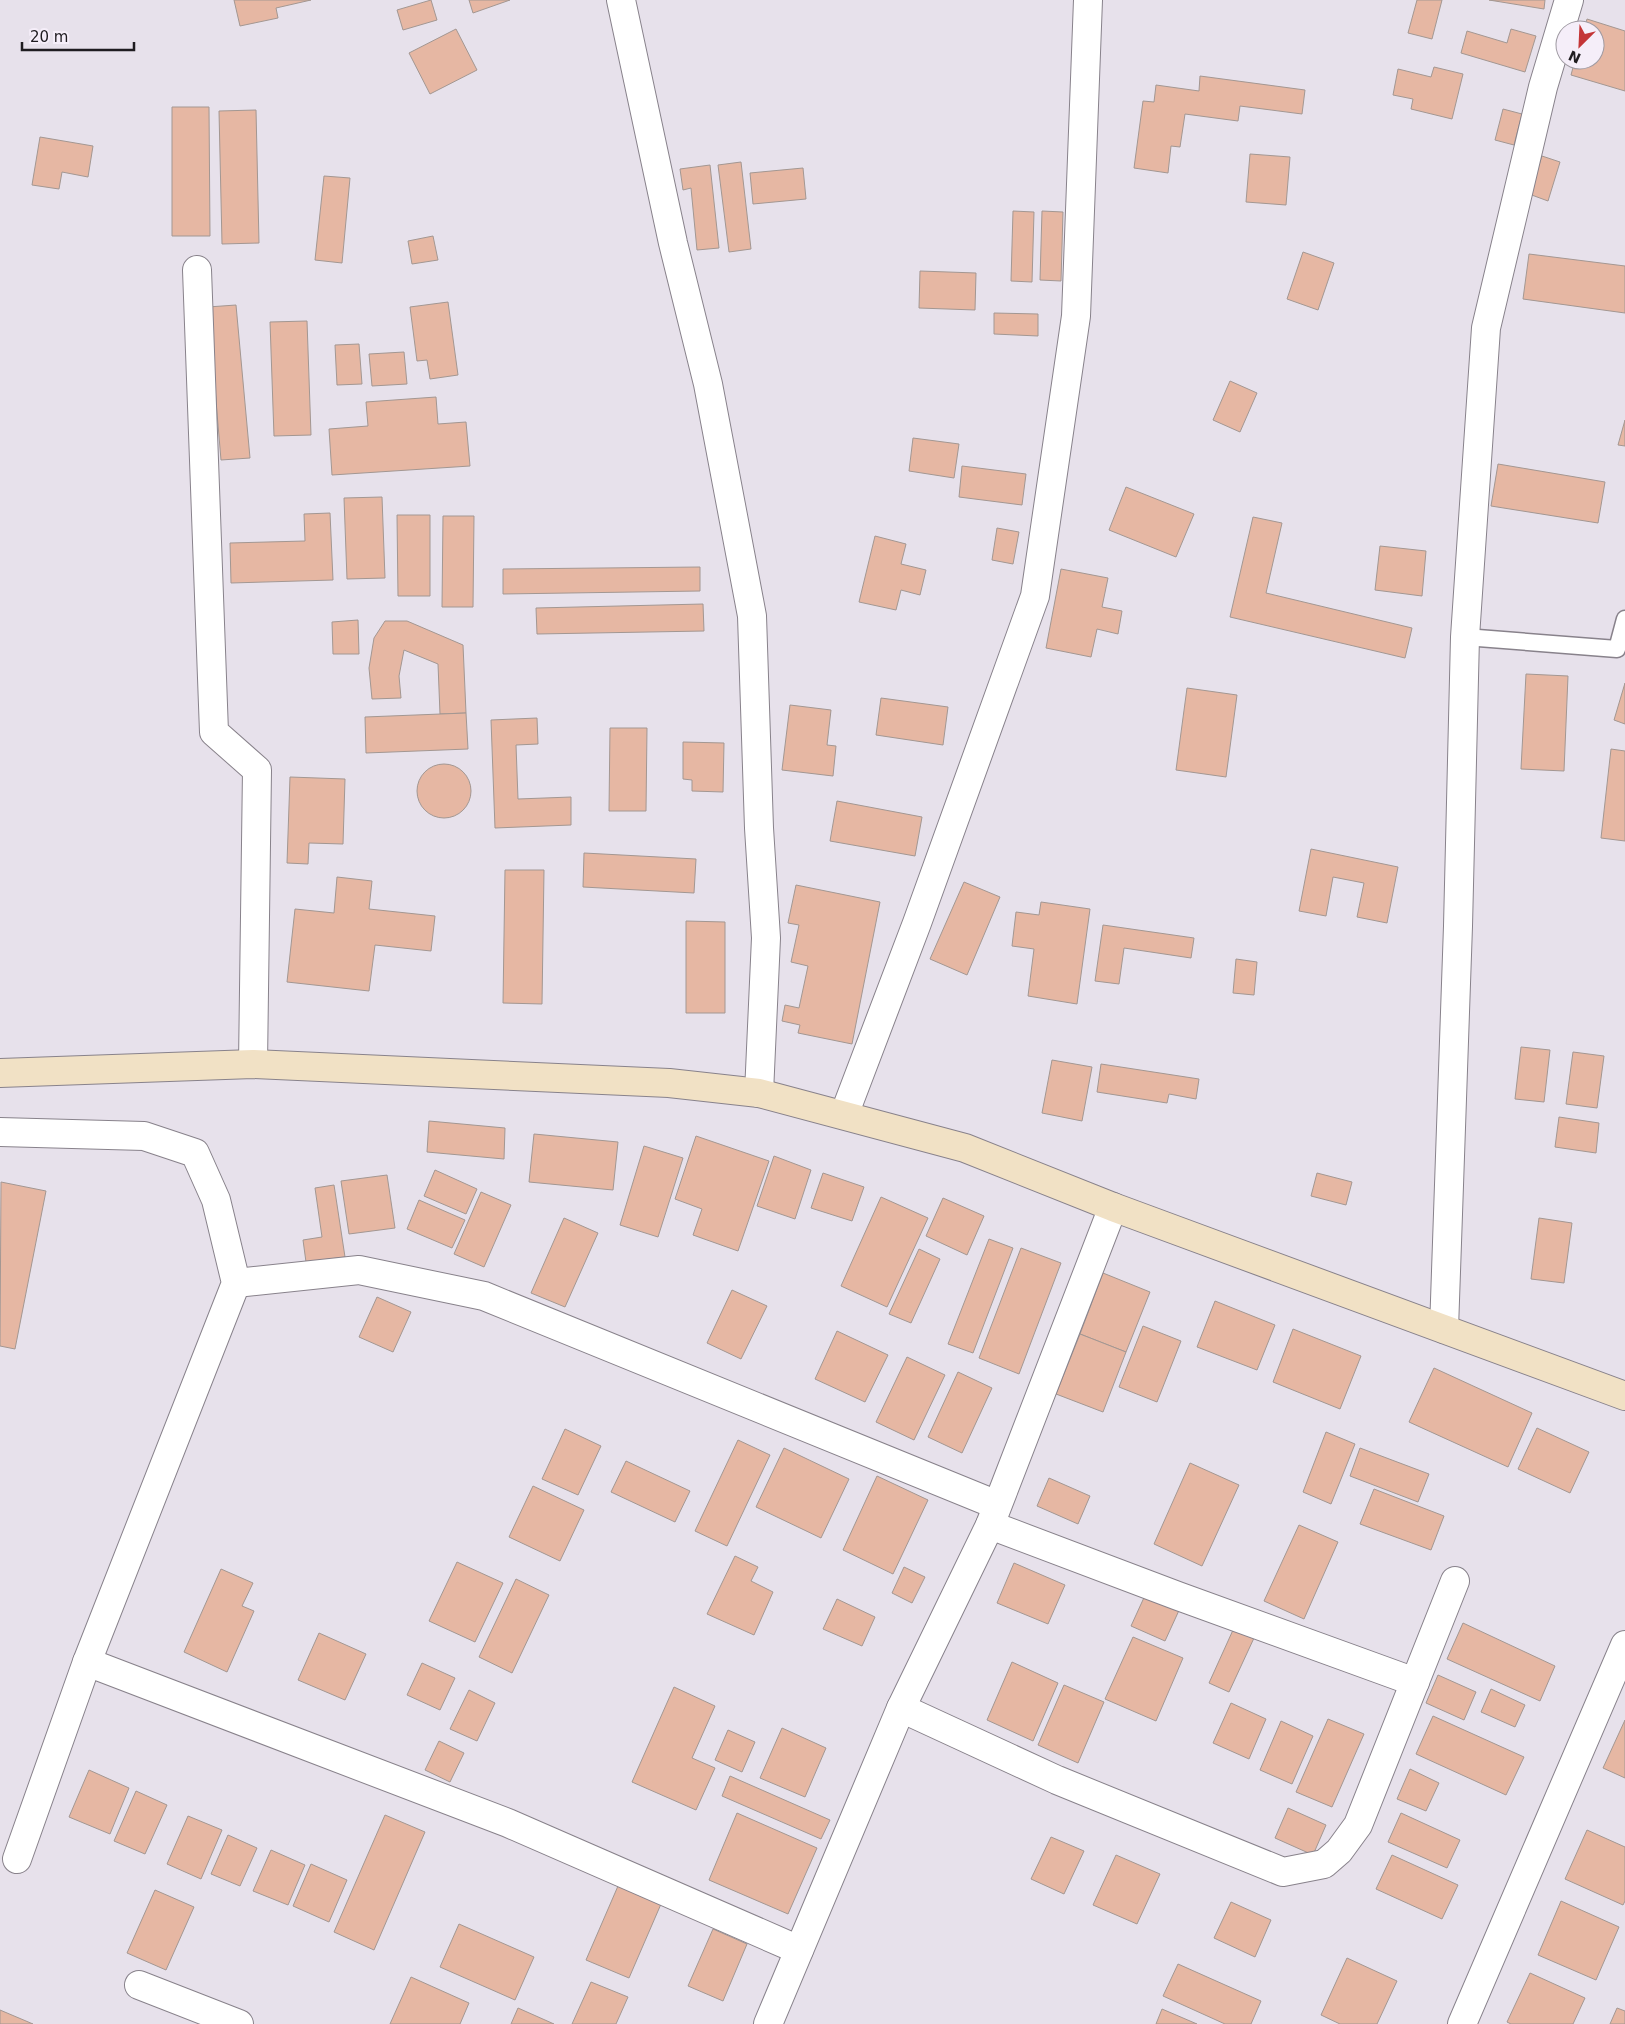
<svg xmlns="http://www.w3.org/2000/svg" width="1625" height="2024" viewBox="0 0 1625 2024" font-family="'DejaVu Sans',sans-serif">
<style>
.building{fill:#e6b7a3;stroke:#a39792}
.lines{fill:none;stroke-linecap:round;stroke-linejoin:round}
.lane-casing{stroke:#88828b;stroke-width:19}
.street-casing{stroke:#88828b;stroke-width:30}
.secondary-casing{stroke:#88828b;stroke-width:30}
.lane{stroke:#fff;stroke-width:16}
.street{stroke:#fff;stroke-width:28}
.secondary{stroke:#f1e1c5;stroke-width:28}
</style>
<rect width="100%" height="100%" fill="#e7e1eb"/>
<!-- building -->
<g class="building">
<path d="M 234,0 L 311,0 L 276,8 L 278,18 L 240,26 Z"/>
<path d="M 431,0 L 437,20 L 403,30 L 397,10 Z"/>
<path d="M 469,0 L 510,0 L 473,13 Z"/>
<path d="M 1417,0 L 1442,0 L 1432,39 L 1408,33 Z"/>
<path d="M 1489,0 L 1545,0 L 1544,9 Z"/>
<path d="M 1587,19 L 1625,31 L 1625,91 L 1571,75 L 1575,60 L 1595,60 L 1595,30 L 1584,30 Z"/>
<path d="M 456,29 L 477,70 L 430,94 L 409,53 Z"/>
<path d="M 1511,29 L 1536,36 L 1525,72 L 1461,53 L 1467,31 L 1507,43 Z"/>
<path d="M 1434,67 L 1463,74 L 1452,119 L 1411,109 L 1413,99 L 1393,95 L 1398,69 L 1431,77 Z"/>
<path d="M 1200,76 L 1305,90 L 1302,114 L 1240,106 L 1238,121 L 1185,114 L 1180,147 L 1171,146 L 1168,173 L 1134,168 L 1143,101 L 1154,102 L 1156,85 L 1199,91 Z"/>
<path d="M 172,107 L 209,107 L 210,236 L 172,236 Z"/>
<path d="M 1503,109 L 1522,114 L 1514,145 L 1495,140 Z"/>
<path d="M 256,110 L 259,243 L 222,244 L 219,111 Z"/>
<path d="M 40,137 L 93,146 L 88,177 L 62,172 L 59,189 L 32,185 Z"/>
<path d="M 1250,154 L 1290,157 L 1286,205 L 1246,202 Z"/>
<path d="M 1542,156 L 1560,162 L 1548,201 L 1529,194 Z"/>
<path d="M 741,162 L 751,249 L 729,252 L 718,165 Z"/>
<path d="M 710,165 L 719,248 L 697,250 L 691,188 L 683,190 L 680,169 Z"/>
<path d="M 803,168 L 806,199 L 753,204 L 750,173 Z"/>
<path d="M 324,176 L 350,178 L 342,263 L 315,260 Z"/>
<path d="M 1013,211 L 1034,212 L 1032,282 L 1011,281 Z"/>
<path d="M 1042,211 L 1063,212 L 1061,281 L 1040,280 Z"/>
<path d="M 433,236 L 438,260 L 412,264 L 408,241 Z"/>
<path d="M 1303,252 L 1334,263 L 1318,310 L 1287,299 Z"/>
<path d="M 1529,254 L 1625,266 L 1625,313 L 1523,299 Z"/>
<path d="M 920,271 L 976,273 L 975,310 L 919,308 Z"/>
<path d="M 448,302 L 458,375 L 430,379 L 427,360 L 417,361 L 410,307 Z"/>
<path d="M 236,305 L 250,458 L 221,460 L 208,307 Z"/>
<path d="M 994,313 L 1038,314 L 1038,336 L 994,334 Z"/>
<path d="M 307,321 L 311,435 L 274,436 L 270,322 Z"/>
<path d="M 359,344 L 362,384 L 337,385 L 335,345 Z"/>
<path d="M 404,352 L 407,384 L 372,386 L 369,354 Z"/>
<path d="M 1230,381 L 1257,393 L 1240,432 L 1213,420 Z"/>
<path d="M 436,397 L 438,424 L 466,422 L 470,466 L 332,475 L 329,429 L 368,426 L 366,402 Z"/>
<path d="M 1625,420 L 1625,446 L 1618,445 Z"/>
<path d="M 913,438 L 959,444 L 954,478 L 909,471 Z"/>
<path d="M 1498,464 L 1605,482 L 1598,523 L 1491,506 Z"/>
<path d="M 962,466 L 1026,474 L 1022,505 L 959,497 Z"/>
<path d="M 1126,487 L 1194,514 L 1176,557 L 1109,530 Z"/>
<path d="M 382,497 L 385,578 L 347,579 L 344,498 Z"/>
<path d="M 330,513 L 333,580 L 231,583 L 230,543 L 305,541 L 304,514 Z"/>
<path d="M 397,515 L 430,515 L 430,596 L 398,596 Z"/>
<path d="M 443,516 L 474,516 L 473,607 L 442,607 Z"/>
<path d="M 1253,517 L 1282,523 L 1266,593 L 1412,628 L 1405,658 L 1230,617 Z"/>
<path d="M 997,528 L 1019,532 L 1013,564 L 992,560 Z"/>
<path d="M 875,536 L 906,544 L 901,564 L 926,570 L 920,595 L 901,590 L 896,610 L 859,602 Z"/>
<path d="M 1380,546 L 1426,551 L 1422,596 L 1375,590 Z"/>
<path d="M 700,567 L 700,591 L 503,594 L 503,569 Z"/>
<path d="M 1061,569 L 1108,578 L 1102,607 L 1122,611 L 1118,634 L 1097,629 L 1091,657 L 1046,648 Z"/>
<path d="M 703,604 L 704,631 L 537,634 L 536,608 Z"/>
<path d="M 358,620 L 359,654 L 333,654 L 332,622 Z"/>
<path d="M 385,621 L 407,621 L 463,645 L 466,713 L 440,714 L 438,664 L 404,650 L 399,676 L 401,698 L 372,699 L 369,668 L 374,638 Z"/>
<path d="M 1526,674 L 1568,676 L 1564,771 L 1521,769 Z"/>
<path d="M 1625,683 L 1625,724 L 1614,720 Z"/>
<path d="M 1187,688 L 1237,695 L 1226,777 L 1176,770 Z"/>
<path d="M 881,698 L 948,707 L 943,745 L 876,735 Z"/>
<path d="M 790,705 L 831,710 L 827,745 L 836,746 L 833,776 L 782,770 Z"/>
<path d="M 466,713 L 468,749 L 366,753 L 365,717 Z"/>
<path d="M 537,718 L 538,744 L 516,745 L 518,799 L 571,797 L 571,825 L 495,828 L 491,720 Z"/>
<path d="M 610,728 L 647,728 L 646,811 L 609,811 Z"/>
<path d="M 683,742 L 724,743 L 723,792 L 692,791 L 692,780 L 683,779 Z"/>
<path d="M 1611,749 L 1625,751 L 1625,841 L 1601,838 Z"/>
<circle cx="444" cy="791" r="27"/>
<path d="M 290,777 L 345,779 L 343,844 L 309,843 L 308,864 L 287,863 Z"/>
<path d="M 837,801 L 922,817 L 915,856 L 830,841 Z"/>
<path d="M 1311,849 L 1398,867 L 1387,923 L 1357,917 L 1364,883 L 1333,877 L 1326,916 L 1299,911 Z"/>
<path d="M 584,853 L 696,859 L 694,893 L 583,887 Z"/>
<path d="M 505,870 L 544,870 L 542,1004 L 503,1003 Z"/>
<path d="M 337,877 L 372,881 L 369,909 L 435,916 L 431,951 L 375,945 L 369,991 L 287,982 L 295,909 L 334,913 Z"/>
<path d="M 964,882 L 1000,897 L 967,975 L 930,959 Z"/>
<path d="M 796,885 L 880,902 L 852,1044 L 798,1033 L 800,1025 L 782,1021 L 785,1005 L 799,1008 L 808,966 L 791,962 L 799,925 L 788,923 Z"/>
<path d="M 1041,902 L 1090,909 L 1077,1004 L 1028,996 L 1034,949 L 1012,946 L 1016,912 L 1039,915 Z"/>
<path d="M 686,921 L 725,922 L 725,1013 L 686,1013 Z"/>
<path d="M 1103,925 L 1194,938 L 1191,958 L 1124,948 L 1119,984 L 1095,981 Z"/>
<path d="M 1236,959 L 1257,962 L 1254,995 L 1233,993 Z"/>
<path d="M 1521,1047 L 1550,1050 L 1544,1102 L 1515,1099 Z"/>
<path d="M 1573,1052 L 1604,1056 L 1597,1108 L 1566,1104 Z"/>
<path d="M 1052,1060 L 1092,1067 L 1082,1121 L 1042,1113 Z"/>
<path d="M 1101,1064 L 1199,1079 L 1196,1099 L 1169,1094 L 1167,1103 L 1097,1092 Z"/>
<path d="M 1559,1117 L 1599,1123 L 1596,1153 L 1555,1147 Z"/>
<path d="M 429,1121 L 505,1128 L 504,1159 L 427,1152 Z"/>
<path d="M 534,1134 L 618,1142 L 613,1190 L 529,1182 Z"/>
<path d="M 696,1136 L 769,1161 L 738,1251 L 693,1235 L 702,1209 L 675,1199 Z"/>
<path d="M 644,1146 L 683,1158 L 658,1237 L 620,1225 Z"/>
<path d="M 774,1156 L 811,1170 L 795,1219 L 757,1206 Z"/>
<path d="M 435,1170 L 477,1189 L 466,1214 L 424,1196 Z"/>
<path d="M 823,1173 L 864,1187 L 852,1221 L 811,1208 Z"/>
<path d="M 1317,1173 L 1352,1182 L 1346,1205 L 1311,1196 Z"/>
<path d="M 387,1175 L 395,1228 L 349,1234 L 341,1181 Z"/>
<path d="M 1,1182 L 46,1191 L 15,1349 L 0,1346 Z"/>
<path d="M 334,1185 L 345,1257 L 306,1262 L 303,1240 L 322,1237 L 315,1188 Z"/>
<path d="M 481,1192 L 511,1205 L 484,1267 L 454,1254 Z"/>
<path d="M 881,1197 L 928,1218 L 887,1307 L 841,1286 Z"/>
<path d="M 943,1198 L 984,1216 L 967,1255 L 926,1236 Z"/>
<path d="M 419,1200 L 465,1220 L 452,1248 L 407,1229 Z"/>
<path d="M 564,1218 L 598,1233 L 565,1307 L 531,1293 Z"/>
<path d="M 1539,1218 L 1572,1223 L 1564,1283 L 1531,1279 Z"/>
<path d="M 989,1239 L 1013,1248 L 973,1353 L 948,1344 Z"/>
<path d="M 1021,1248 L 1061,1263 L 1019,1374 L 979,1358 Z"/>
<path d="M 919,1249 L 940,1259 L 911,1323 L 889,1314 Z"/>
<path d="M 1103,1273 L 1150,1292 L 1126,1352 L 1080,1334 Z"/>
<path d="M 732,1290 L 767,1306 L 741,1359 L 707,1343 Z"/>
<path d="M 377,1297 L 411,1312 L 393,1352 L 359,1337 Z"/>
<path d="M 1215,1301 L 1275,1325 L 1257,1370 L 1197,1347 Z"/>
<path d="M 1143,1326 L 1181,1341 L 1157,1402 L 1119,1387 Z"/>
<path d="M 1293,1329 L 1361,1356 L 1340,1409 L 1273,1382 Z"/>
<path d="M 837,1331 L 888,1355 L 865,1402 L 815,1379 Z"/>
<path d="M 1080,1334 L 1126,1352 L 1103,1412 L 1056,1394 Z"/>
<path d="M 907,1357 L 945,1375 L 914,1440 L 876,1422 Z"/>
<path d="M 1434,1368 L 1532,1413 L 1508,1467 L 1409,1422 Z"/>
<path d="M 958,1372 L 992,1388 L 962,1453 L 928,1437 Z"/>
<path d="M 1537,1428 L 1589,1452 L 1570,1493 L 1518,1469 Z"/>
<path d="M 565,1429 L 601,1446 L 578,1495 L 542,1479 Z"/>
<path d="M 1326,1432 L 1355,1444 L 1331,1504 L 1303,1492 Z"/>
<path d="M 738,1440 L 770,1455 L 727,1546 L 695,1531 Z"/>
<path d="M 784,1448 L 849,1479 L 821,1538 L 756,1507 Z"/>
<path d="M 1360,1448 L 1429,1474 L 1418,1502 L 1350,1476 Z"/>
<path d="M 626,1461 L 690,1491 L 675,1522 L 611,1492 Z"/>
<path d="M 1190,1463 L 1239,1485 L 1202,1566 L 1154,1544 Z"/>
<path d="M 877,1476 L 928,1500 L 893,1574 L 843,1550 Z"/>
<path d="M 1049,1478 L 1090,1496 L 1078,1524 L 1037,1506 Z"/>
<path d="M 533,1486 L 584,1510 L 560,1561 L 509,1537 Z"/>
<path d="M 1374,1489 L 1444,1516 L 1431,1550 L 1360,1524 Z"/>
<path d="M 1299,1525 L 1338,1542 L 1304,1619 L 1264,1601 Z"/>
<path d="M 735,1556 L 758,1567 L 751,1581 L 773,1592 L 754,1635 L 707,1614 Z"/>
<path d="M 457,1562 L 503,1583 L 475,1642 L 429,1621 Z"/>
<path d="M 1014,1563 L 1065,1585 L 1048,1624 L 997,1603 Z"/>
<path d="M 904,1567 L 925,1577 L 912,1603 L 892,1593 Z"/>
<path d="M 221,1569 L 253,1583 L 242,1606 L 254,1611 L 227,1672 L 184,1652 Z"/>
<path d="M 516,1579 L 549,1595 L 512,1673 L 479,1657 Z"/>
<path d="M 1147,1591 L 1181,1606 L 1165,1641 L 1131,1626 Z"/>
<path d="M 837,1599 L 875,1617 L 862,1646 L 823,1629 Z"/>
<path d="M 1463,1623 L 1555,1666 L 1540,1701 L 1447,1659 Z"/>
<path d="M 1233,1630 L 1254,1638 L 1229,1692 L 1209,1683 Z"/>
<path d="M 319,1633 L 366,1654 L 345,1700 L 298,1680 Z"/>
<path d="M 1133,1637 L 1183,1658 L 1156,1721 L 1105,1699 Z"/>
<path d="M 1012,1662 L 1058,1683 L 1033,1741 L 987,1720 Z"/>
<path d="M 422,1663 L 455,1678 L 440,1710 L 407,1695 Z"/>
<path d="M 1438,1675 L 1476,1692 L 1464,1720 L 1426,1703 Z"/>
<path d="M 1064,1685 L 1104,1702 L 1078,1763 L 1038,1745 Z"/>
<path d="M 674,1687 L 715,1706 L 692,1758 L 715,1768 L 696,1810 L 632,1782 Z"/>
<path d="M 1491,1689 L 1525,1705 L 1515,1727 L 1481,1712 Z"/>
<path d="M 469,1690 L 495,1703 L 477,1741 L 450,1729 Z"/>
<path d="M 1231,1703 L 1266,1719 L 1249,1759 L 1213,1743 Z"/>
<path d="M 1433,1716 L 1524,1757 L 1506,1795 L 1416,1754 Z"/>
<path d="M 1328,1719 L 1364,1734 L 1332,1807 L 1296,1792 Z"/>
<path d="M 1625,1720 L 1625,1778 L 1603,1768 Z"/>
<path d="M 1281,1721 L 1313,1736 L 1292,1784 L 1260,1770 Z"/>
<path d="M 782,1728 L 826,1748 L 805,1797 L 760,1778 Z"/>
<path d="M 728,1730 L 755,1742 L 742,1772 L 715,1760 Z"/>
<path d="M 439,1741 L 464,1753 L 450,1782 L 425,1770 Z"/>
<path d="M 1410,1769 L 1439,1783 L 1426,1811 L 1397,1799 Z"/>
<path d="M 89,1770 L 129,1788 L 110,1834 L 69,1817 Z"/>
<path d="M 730,1776 L 830,1820 L 821,1839 L 722,1796 Z"/>
<path d="M 136,1791 L 167,1805 L 145,1854 L 114,1841 Z"/>
<path d="M 1288,1808 L 1326,1825 L 1313,1855 L 1275,1838 Z"/>
<path d="M 737,1813 L 817,1848 L 788,1914 L 709,1880 Z"/>
<path d="M 1401,1813 L 1460,1840 L 1447,1868 L 1388,1842 Z"/>
<path d="M 385,1815 L 425,1832 L 374,1950 L 334,1932 Z"/>
<path d="M 188,1816 L 222,1830 L 201,1879 L 167,1864 Z"/>
<path d="M 1587,1830 L 1625,1847 L 1625,1901 L 1623,1905 L 1565,1879 Z"/>
<path d="M 228,1835 L 257,1848 L 240,1886 L 211,1874 Z"/>
<path d="M 1051,1837 L 1084,1851 L 1064,1894 L 1031,1879 Z"/>
<path d="M 271,1850 L 305,1865 L 288,1905 L 253,1891 Z"/>
<path d="M 1116,1855 L 1160,1874 L 1137,1924 L 1093,1905 Z"/>
<path d="M 1392,1855 L 1458,1885 L 1442,1919 L 1376,1889 Z"/>
<path d="M 311,1864 L 347,1880 L 329,1922 L 293,1906 Z"/>
<path d="M 618,1886 L 661,1904 L 629,1978 L 586,1960 Z"/>
<path d="M 155,1890 L 194,1907 L 166,1970 L 127,1953 Z"/>
<path d="M 1561,1901 L 1619,1927 L 1596,1980 L 1538,1955 Z"/>
<path d="M 1231,1902 L 1271,1920 L 1255,1957 L 1214,1938 Z"/>
<path d="M 459,1924 L 534,1957 L 515,2000 L 440,1967 Z"/>
<path d="M 713,1929 L 747,1944 L 723,2001 L 688,1986 Z"/>
<path d="M 1347,1958 L 1397,1981 L 1377,2024 L 1340,2024 L 1321,2015 Z"/>
<path d="M 1178,1964 L 1261,2001 L 1251,2024 L 1225,2024 L 1163,1996 Z"/>
<path d="M 1530,1973 L 1585,1998 L 1573,2024 L 1511,2024 L 1507,2022 Z"/>
<path d="M 411,1977 L 469,2003 L 460,2024 L 390,2024 Z"/>
<path d="M 591,1982 L 628,1997 L 616,2024 L 572,2024 Z"/>
<path d="M 518,2008 L 554,2024 L 511,2024 Z"/>
<path d="M 1617,2008 L 1625,2011 L 1625,2024 L 1610,2024 Z"/>
<path d="M 1162,2009 L 1197,2024 L 1156,2024 Z"/>
<path d="M 0,2010 L 33,2024 L 0,2024 Z"/>
</g>
<g class="lines">
<defs>
<path id="lane" d="M 1465,637 L 1617,649 L 1625,619"/>
<g id="street">
<path d="M 621,0 L 673,243 L 708,384 L 752,616 L 759,828 L 766,938 L 759,1093"/>
<path d="M 197,270 L 214,732 L 257,770 L 253,1064"/>
<path d="M 844,1115 L 917,923 L 1035,596 L 1076,316 L 1088,0"/>
<path d="M 0,1132 L 144,1136 L 195,1153 L 216,1200 L 236,1283 L 87,1662 L 17,1859"/>
<path d="M 236,1283 L 359,1270 L 484,1296 L 997,1505"/>
<path d="M 1444,1329 L 1458,926 L 1465,637 L 1486,328 L 1543,87 L 1569,0"/>
<path d="M 990,1525 L 1178,1596 L 1415,1682"/>
<path d="M 87,1662 L 508,1823 L 799,1950"/>
<path d="M 901,1708 L 1057,1780 L 1283,1872 L 1324,1864 L 1339,1851 L 1358,1825 L 1455,1581"/>
<path d="M 139,1985 L 239,2024"/>
<path d="M 768,2024 L 901,1708 L 990,1525 L 1113,1207"/>
<path d="M 1462,2024 L 1625,1645"/>
</g>
<path id="secondary" d="M 0,1073 L 253,1064 L 669,1083 L 759,1093 L 965,1148 L 1113,1207 L 1625,1396"/>
</defs>
<!-- lane casing -->
<use href="#lane" class="lane-casing"/>
<!-- street casing -->
<use href="#street" class="street-casing"/>
<!-- secondary casing -->
<use href="#secondary" class="secondary-casing"/>
<!-- lane -->
<use href="#lane" class="lane"/>
<!-- street -->
<use href="#street" class="street"/>
<!-- secondary -->
<use href="#secondary" class="secondary"/>
</g>
<!-- north arrow -->
<g transform="translate(1580 45) rotate(204)"><circle r="24" fill="#f5eef9" stroke="#9f9aa2"/>
<path d="M0-4L9 19L0 12L-9 19Z" fill="#c43537"/>
<text y="-8" font-size="14" font-weight="bold" text-anchor="middle" fill="#1f1c20">N</text>
</g>
<!-- scale -->
<path d="M22 42v8h112v-8" fill="none" stroke="#1f1c20" stroke-width="2.5"/>
<text x="30" y="42" font-size="15" fill="#1f1c20" stroke="#f5eef9" stroke-width="4" paint-order="stroke">20 m</text>
</svg>
